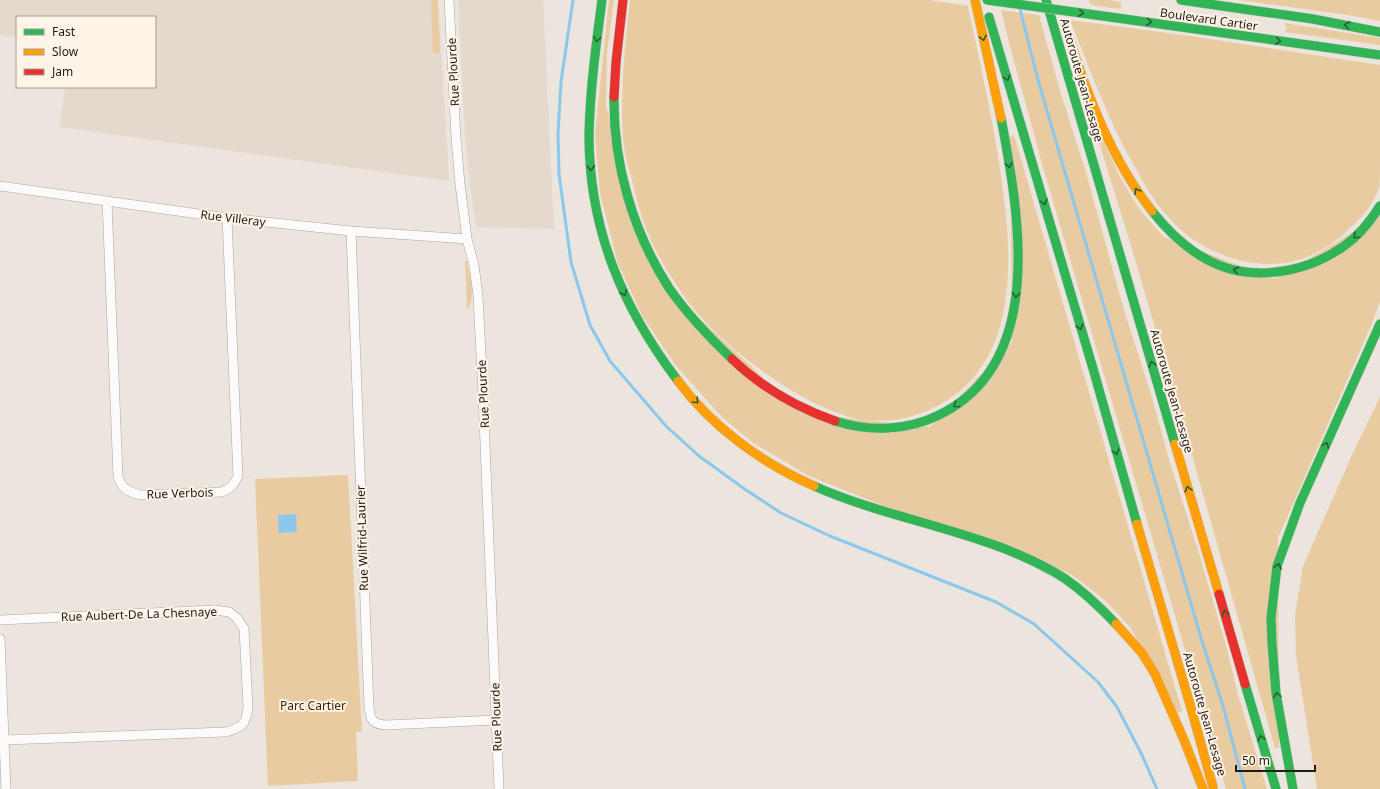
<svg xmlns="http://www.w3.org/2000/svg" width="1380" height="789" viewBox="0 0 1380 789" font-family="'Noto Sans',sans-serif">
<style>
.built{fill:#e4d9cc}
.green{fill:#e9cba2}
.water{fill:#8bc8ec}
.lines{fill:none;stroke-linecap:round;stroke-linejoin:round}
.stream{stroke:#8bc8ec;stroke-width:3}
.street-casing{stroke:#aaa6a0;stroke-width:10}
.fast-casing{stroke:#c7c4c0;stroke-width:10}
.slow-casing{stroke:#c7c4c0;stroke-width:10}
.jam-casing{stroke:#c7c4c0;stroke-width:10}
.street{stroke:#fcfbfa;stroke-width:9}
.fast{stroke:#30b455;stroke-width:9}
.slow{stroke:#ff9f0a;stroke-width:9}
.jam{stroke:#e5322d;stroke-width:9}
.fast-bridge-casing{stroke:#c7c4c0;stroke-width:10;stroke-linecap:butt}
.fast-bridge{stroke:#30b455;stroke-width:9}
.oneway{stroke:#276033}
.labels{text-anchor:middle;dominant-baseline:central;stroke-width:4;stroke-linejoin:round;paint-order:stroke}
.street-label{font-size:12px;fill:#201c18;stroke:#fdf3e6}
.park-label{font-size:12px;fill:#3e2804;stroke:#fdf3e6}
</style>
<rect width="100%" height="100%" fill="#ebe5de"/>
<!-- built -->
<g class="built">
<path d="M 0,0 L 438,0 L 449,181 L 60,127 L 65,87 L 155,87 L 155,17 L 17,17 L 17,37 L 0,35 Z"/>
<path d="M 458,0 L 543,0 L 554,229 L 476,227 L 470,184 L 465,138 Z"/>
</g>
<!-- green -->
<g class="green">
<path d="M 431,0 L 438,0 L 440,51 L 439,53 L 436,54 L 433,52 Z"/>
<path d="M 609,0 L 614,0 L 607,53 L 606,106 L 658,280 L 801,413 L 930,427 L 1012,342 L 1010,136 L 1014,135 L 1182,711 L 1178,713 L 1130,627 L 1105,600 L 1071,574 L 874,502 L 809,476 L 752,442 L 723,418 L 676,366 L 643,317 L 618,264 L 600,193 L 595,135 Z"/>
<path d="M 630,0 L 930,0 L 968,6 C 979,60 992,114 1000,169 C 1007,217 1013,267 1003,314 C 996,350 976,384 944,402 C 918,418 889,424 859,419 C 805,409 726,349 692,307 C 677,287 659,259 649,236 C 641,217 636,196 631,176 C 628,166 625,156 624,146 C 619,97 625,48 630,0 Z"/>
<path d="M 1089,0 L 1110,0 L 1121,2 L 1121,8 L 1119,9 L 1096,6 L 1090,4 Z"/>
<path d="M 1238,0 L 1380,0 L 1380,21 L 1348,15 Z"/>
<path d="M 1001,10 L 1039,15 L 1061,94 L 1085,169 L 1124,310 L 1151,394 L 1170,463 L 1198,550 L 1227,649 L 1238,695 L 1267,789 L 1226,789 L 1044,171 L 1009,43 Z"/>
<path d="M 1070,20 L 1183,35 L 1380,65 C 1380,96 1380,127 1380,158 C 1380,167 1380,180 1379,188 C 1373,204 1362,218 1349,229 C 1337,241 1322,251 1307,257 C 1262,275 1205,256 1174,223 C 1158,207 1146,188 1136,169 C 1109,122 1090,70 1070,20 Z"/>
<path d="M 1284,23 L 1380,38 L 1380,45 L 1284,32 L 1287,28 Z"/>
<path d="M 1100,135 L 1120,177 L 1131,196 L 1140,210 L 1164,237 L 1275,279 L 1380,216 L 1380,302 L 1370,328 L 1278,538 L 1279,748 L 1275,748 L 1186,434 L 1132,249 L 1097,136 Z"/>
<path d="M 465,261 L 467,261 C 469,276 476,294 469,308 L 467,308 Z"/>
<path d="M 1380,397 L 1380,789 L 1317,789 L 1296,656 L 1295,615 L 1303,566 L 1352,455 Z"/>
<path d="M 348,475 L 362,732 L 356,732 L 358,781 L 268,786 L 255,479 Z"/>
</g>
<!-- water -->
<path class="water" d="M 296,514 L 297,532 L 279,533 L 278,515 Z"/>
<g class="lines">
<!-- stream -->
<g class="stream">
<path d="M 573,0 L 561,82 L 558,134 L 559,174 L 571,262 L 590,325 L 610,361 L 666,426 L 699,456 L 746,490 L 781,513 L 830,536 L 996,602 L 1034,624 L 1098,682 L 1117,707 L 1142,755 L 1157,789"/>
<path d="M 1020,9 L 1038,80 L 1201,638 L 1223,706 L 1245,789"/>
</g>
<defs>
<g id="street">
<path d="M 449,0 L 456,138 L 460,184 L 467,239 L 474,265 L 478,296 L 483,394 L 499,789"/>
<path d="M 0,186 L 227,218 L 351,231 L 467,239"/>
<path d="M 107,201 L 118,476 C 121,489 129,492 141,495 L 221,492 C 230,489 234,485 238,476 L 227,218"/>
<path d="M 351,231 L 369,708 C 371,720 372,724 386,725 L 496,720"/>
<path d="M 0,620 L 215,610 L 229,612 L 237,618 L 244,629 L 248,707 C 246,724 243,727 226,732 L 4,740"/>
<path d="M 0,639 L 6,789"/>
</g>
<g id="fast">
<path d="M 602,0 C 596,45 590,90 589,135 C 589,229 622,307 678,381"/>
<path d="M 1046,0 L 1175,444"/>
<path d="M 1181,0 L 1313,19 L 1380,32"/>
<path d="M 989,17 L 1094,372 L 1137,524"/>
<path d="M 1110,17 L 1380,55"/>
<path d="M 614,97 C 613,164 633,232 669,288 C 687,314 709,337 732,359"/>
<path d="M 1152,211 C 1167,230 1184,247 1206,259 C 1248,283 1305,274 1344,246 C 1359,236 1370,222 1380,206"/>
<path d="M 835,421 C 869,432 907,431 939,415 C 1047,363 1019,213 1001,118"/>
<path d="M 814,486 C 895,522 989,531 1064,578 C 1083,591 1100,607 1116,624"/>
<path d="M 1245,684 L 1276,789"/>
<path d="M 1293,789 L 1276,693 L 1272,643 L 1271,618 L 1277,566 L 1300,503 L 1380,324"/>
</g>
<g id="slow">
<path d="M 975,0 L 1001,118"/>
<path d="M 1067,32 C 1087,94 1111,159 1152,211"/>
<path d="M 678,381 C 712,427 762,463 814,486"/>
<path d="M 1175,444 L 1219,594"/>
<path d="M 1137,524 L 1189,701 L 1213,787"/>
<path d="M 1116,624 L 1142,653 L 1155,674 L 1184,740 L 1203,789"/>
</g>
<g id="jam">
<path d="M 614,97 L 616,62 L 623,0"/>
<path d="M 732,359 C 761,387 798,408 835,421"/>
<path d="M 1219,594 L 1245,684"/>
</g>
</defs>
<!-- street casing -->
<use href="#street" class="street-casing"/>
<!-- fast casing -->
<use href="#fast" class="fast-casing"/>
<!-- slow casing -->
<use href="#slow" class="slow-casing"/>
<!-- jam casing -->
<use href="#jam" class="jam-casing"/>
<!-- street -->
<use href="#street" class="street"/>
<!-- fast -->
<use href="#fast" class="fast"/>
<!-- slow -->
<use href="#slow" class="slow"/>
<!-- jam -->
<use href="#jam" class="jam"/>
<defs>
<path id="fast-bridge" d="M 987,0 L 1110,17"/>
</defs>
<!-- fast-bridge casing -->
<use href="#fast-bridge" class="fast-bridge-casing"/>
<!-- fast-bridge -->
<use href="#fast-bridge" class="fast-bridge"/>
</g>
<!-- one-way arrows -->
<defs><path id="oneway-chevron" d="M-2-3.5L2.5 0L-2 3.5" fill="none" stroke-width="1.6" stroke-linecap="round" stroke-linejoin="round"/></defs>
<g class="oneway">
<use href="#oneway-chevron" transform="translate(1081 13) rotate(8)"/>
<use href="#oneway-chevron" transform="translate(1149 22) rotate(8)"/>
<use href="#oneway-chevron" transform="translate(1347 25) rotate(-169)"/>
<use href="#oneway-chevron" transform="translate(983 38) rotate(78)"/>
<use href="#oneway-chevron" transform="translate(597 39) rotate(97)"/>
<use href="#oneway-chevron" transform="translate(1278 41) rotate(8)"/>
<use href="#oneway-chevron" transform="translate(1007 78) rotate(74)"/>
<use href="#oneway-chevron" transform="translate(1009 165) rotate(81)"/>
<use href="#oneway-chevron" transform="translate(591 168) rotate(86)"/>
<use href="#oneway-chevron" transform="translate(1137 191) rotate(-121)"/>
<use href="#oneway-chevron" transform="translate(1044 202) rotate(74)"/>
<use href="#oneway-chevron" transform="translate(1356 236) rotate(137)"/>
<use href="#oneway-chevron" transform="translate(1236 270) rotate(-166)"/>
<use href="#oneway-chevron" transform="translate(624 293) rotate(65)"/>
<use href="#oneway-chevron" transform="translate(1016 295) rotate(97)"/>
<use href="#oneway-chevron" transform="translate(1080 327) rotate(74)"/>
<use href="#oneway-chevron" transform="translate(1152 364) rotate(-106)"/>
<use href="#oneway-chevron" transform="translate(696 401) rotate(46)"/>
<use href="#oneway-chevron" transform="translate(956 405) rotate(145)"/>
<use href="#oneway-chevron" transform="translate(1326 445) rotate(-66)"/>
<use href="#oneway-chevron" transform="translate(1116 452) rotate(75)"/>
<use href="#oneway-chevron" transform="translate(1188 489) rotate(-106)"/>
<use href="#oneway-chevron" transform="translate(1278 566) rotate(-78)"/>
<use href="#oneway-chevron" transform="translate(1225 613) rotate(-106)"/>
<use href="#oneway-chevron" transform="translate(1277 695) rotate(-98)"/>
<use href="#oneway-chevron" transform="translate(1261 738) rotate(-106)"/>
</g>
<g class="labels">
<!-- street labels -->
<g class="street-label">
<text transform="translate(1209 19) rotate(8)">Boulevard Cartier</text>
<text transform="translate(453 72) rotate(-93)">Rue Plourde</text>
<text transform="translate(1082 80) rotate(74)">Autoroute Jean-Lesage</text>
<text transform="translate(233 218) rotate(7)">Rue Villeray</text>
<text transform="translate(1172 391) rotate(74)">Autoroute Jean-Lesage</text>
<text transform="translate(483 394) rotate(-93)">Rue Plourde</text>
<text transform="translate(180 493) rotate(-2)">Rue Verbois</text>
<text transform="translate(362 538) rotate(-92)">Rue Wilfrid-Laurier</text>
<text transform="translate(139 614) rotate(-2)">Rue Aubert-De La Chesnaye</text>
<text transform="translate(1205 714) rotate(74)">Autoroute Jean-Lesage</text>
<text transform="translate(496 717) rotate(-92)">Rue Plourde</text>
</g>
<!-- park labels -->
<g class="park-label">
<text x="313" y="705">Parc Cartier</text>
</g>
</g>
<!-- legend -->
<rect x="16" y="16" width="140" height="72" fill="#fdf3e6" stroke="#a59d94"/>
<rect x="24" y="29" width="20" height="6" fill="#30b455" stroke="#a59d94"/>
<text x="52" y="36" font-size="12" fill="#201c18">Fast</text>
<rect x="24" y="49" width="20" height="6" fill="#ff9f0a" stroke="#a59d94"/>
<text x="52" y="56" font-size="12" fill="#201c18">Slow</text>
<rect x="24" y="69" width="20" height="6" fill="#e5322d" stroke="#a59d94"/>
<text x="52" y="76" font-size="12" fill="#201c18">Jam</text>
<!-- scale -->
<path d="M1236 765v6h79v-6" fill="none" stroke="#201c18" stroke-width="2"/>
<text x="1242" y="765" font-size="12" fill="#201c18" stroke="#fdf3e6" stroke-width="3" paint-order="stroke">50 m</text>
</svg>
